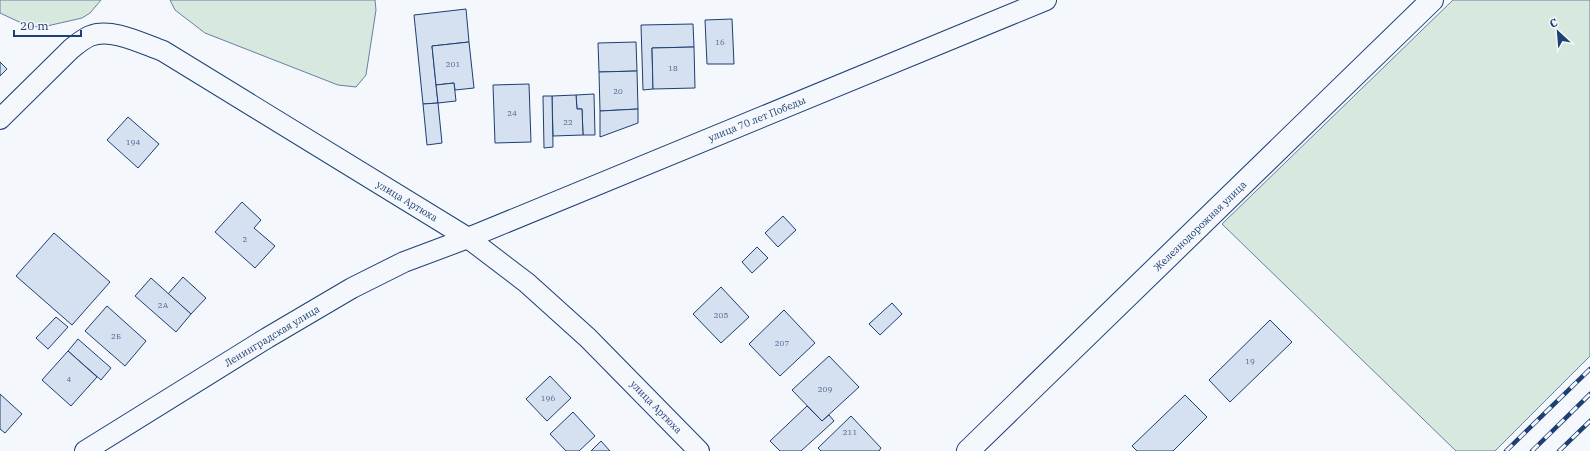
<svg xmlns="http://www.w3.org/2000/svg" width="1590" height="451" viewBox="0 0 1590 451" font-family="'IBM Plex Serif',serif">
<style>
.green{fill:#d7e8df;stroke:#687fa3}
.building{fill:#d5e0f0;stroke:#1d3f73}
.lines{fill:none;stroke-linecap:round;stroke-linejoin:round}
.minor-casing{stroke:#1d3f73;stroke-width:22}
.secondary-casing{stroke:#1d3f73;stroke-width:24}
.minor{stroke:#f4f7fb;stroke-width:20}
.secondary{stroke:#f4f7fb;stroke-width:22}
.rail-casing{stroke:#1d3f73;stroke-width:4.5}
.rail{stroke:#f4f7fb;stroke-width:3;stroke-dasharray:9;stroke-linecap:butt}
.labels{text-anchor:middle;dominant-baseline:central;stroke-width:3;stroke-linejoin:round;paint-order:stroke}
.number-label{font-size:8px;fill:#4b6792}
.street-label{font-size:10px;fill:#1d3f73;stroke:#f4f7fb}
</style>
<rect width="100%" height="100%" fill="#f4f7fb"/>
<!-- green -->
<g class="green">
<path d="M 0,0 L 101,0 L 90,13 L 82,18 L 47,26 L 30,27 L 0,13 Z"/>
<path d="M 170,0 L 375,0 L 376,10 L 366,75 L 356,87 L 338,85 L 205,33 L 175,10 Z"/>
<path d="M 1453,0 L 1590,0 L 1590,356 L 1495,451 L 1456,451 L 1222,224 Z"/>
</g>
<!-- building -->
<g class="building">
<path d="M 466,9 L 469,42 L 432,46 L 438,103 L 423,104 L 414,15 Z"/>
<path d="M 732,19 L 734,64 L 707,64 L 705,20 Z"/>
<path d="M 693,24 L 694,47 L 652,48 L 653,89 L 643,90 L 641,25 Z"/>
<path d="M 469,42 L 474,88 L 455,90 L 454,83 L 436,85 L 432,46 Z"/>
<path d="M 636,42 L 637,71 L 599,72 L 598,43 Z"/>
<path d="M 694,47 L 695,88 L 653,89 L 652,48 Z"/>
<path d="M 0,62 L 7,69 L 0,76 Z"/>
<path d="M 637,71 L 638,109 L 600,111 L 599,72 Z"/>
<path d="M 454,83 L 456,101 L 438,103 L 436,85 Z"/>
<path d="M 529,84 L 531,142 L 495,143 L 493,85 Z"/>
<path d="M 594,94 L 595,135 L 583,135 L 582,109 L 577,109 L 576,95 Z"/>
<path d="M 576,95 L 577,109 L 582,109 L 583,135 L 553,136 L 552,96 Z"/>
<path d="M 543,96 L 552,96 L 553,147 L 544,148 Z"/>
<path d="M 438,103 L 442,143 L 427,145 L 423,104 Z"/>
<path d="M 638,109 L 638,123 L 600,137 L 600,111 Z"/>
<path d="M 128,117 L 159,144 L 138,168 L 107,140 Z"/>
<path d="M 242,202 L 261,220 L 254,228 L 275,246 L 255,268 L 215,232 Z"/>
<path d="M 783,216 L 796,230 L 778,247 L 765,233 Z"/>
<path d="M 54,233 L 110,282 L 72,325 L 16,276 Z"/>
<path d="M 757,247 L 768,258 L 752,273 L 742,262 Z"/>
<path d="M 183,277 L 206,298 L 191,314 L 168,294 Z"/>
<path d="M 151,278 L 191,314 L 176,332 L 135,296 Z"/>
<path d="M 721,287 L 749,317 L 721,343 L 693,314 Z"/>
<path d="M 892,303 L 902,314 L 880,335 L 869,324 Z"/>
<path d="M 107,306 L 146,341 L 125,366 L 85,331 Z"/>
<path d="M 784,310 L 815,343 L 780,376 L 749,344 Z"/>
<path d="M 56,317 L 68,327 L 48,349 L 36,338 Z"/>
<path d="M 1270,320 L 1292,342 L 1230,402 L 1209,380 Z"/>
<path d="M 78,339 L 111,368 L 101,380 L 68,351 Z"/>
<path d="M 68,351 L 97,377 L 71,406 L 42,380 Z"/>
<path d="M 829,356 L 859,387 L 822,421 L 792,390 Z"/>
<path d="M 550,376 L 571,398 L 547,421 L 526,399 Z"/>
<path d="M 0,394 L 22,414 L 5,433 L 0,429 Z"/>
<path d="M 1185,395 L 1207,417 L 1173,451 L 1137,451 L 1132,446 Z"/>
<path d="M 807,406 L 822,421 L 829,415 L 834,421 L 801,451 L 780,451 L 770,441 Z"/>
<path d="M 573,412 L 595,436 L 579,451 L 566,451 L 550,434 Z"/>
<path d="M 851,416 L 881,448 L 879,451 L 821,451 L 818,448 Z"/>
<path d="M 601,441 L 610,451 L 591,451 Z"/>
</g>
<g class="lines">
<defs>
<g id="minor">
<path d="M 0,119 L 71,49 C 77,44 83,39 90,36 C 111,27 143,44 163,51 L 468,238 L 527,283 L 588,338 L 699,451"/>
<path d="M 85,451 L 267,338 L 352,288 L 404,262 L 468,238 L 1046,0"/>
</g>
<path id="secondary" d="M 968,451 L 1432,0"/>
</defs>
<!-- minor casing -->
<use href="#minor" class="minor-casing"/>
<!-- secondary casing -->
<use href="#secondary" class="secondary-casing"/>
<!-- minor -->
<use href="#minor" class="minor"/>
<!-- secondary -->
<use href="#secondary" class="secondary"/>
<defs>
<g id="rail">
<path d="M 1506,451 L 1590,369"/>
<path d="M 1532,451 L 1590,394"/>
<path d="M 1559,451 L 1590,421"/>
</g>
</defs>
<!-- rail casing -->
<use href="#rail" class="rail-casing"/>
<!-- rail -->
<use href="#rail" class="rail"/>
</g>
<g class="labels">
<!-- number labels -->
<g class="number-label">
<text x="720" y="42">16</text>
<text x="453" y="64">201</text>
<text x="673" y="68">18</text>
<text x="618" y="91">20</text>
<text x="512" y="113">24</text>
<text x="568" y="122">22</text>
<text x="133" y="142">194</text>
<text x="245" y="239">2</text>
<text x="163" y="305">2А</text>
<text x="721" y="315">205</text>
<text x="116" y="336">2Б</text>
<text x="782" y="343">207</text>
<text x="1250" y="361">19</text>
<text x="69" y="379">4</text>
<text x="825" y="389">209</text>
<text x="548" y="398">196</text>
<text x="850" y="432">211</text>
</g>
<!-- street labels -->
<g class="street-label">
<text transform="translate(757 119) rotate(-22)">улица 70 лет Победы</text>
<text transform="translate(407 201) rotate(31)">улица Артюха</text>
<text transform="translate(1200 226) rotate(-44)">Железнодорожная улица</text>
<text transform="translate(272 336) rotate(-31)">Ленинградская улица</text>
<text transform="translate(656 407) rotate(46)">улица Артюха</text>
</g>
</g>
<!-- north arrow -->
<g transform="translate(1558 32) rotate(334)" stroke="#f4f7fb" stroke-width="3" paint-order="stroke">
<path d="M0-3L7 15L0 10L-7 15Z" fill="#1d3f73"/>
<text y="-6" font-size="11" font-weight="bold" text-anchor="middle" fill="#1d3f73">С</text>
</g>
<!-- scale -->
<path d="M14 30v6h67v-6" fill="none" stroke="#1d3f73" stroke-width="2"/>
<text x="20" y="30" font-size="12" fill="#1d3f73" stroke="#f4f7fb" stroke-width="3" paint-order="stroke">20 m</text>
</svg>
